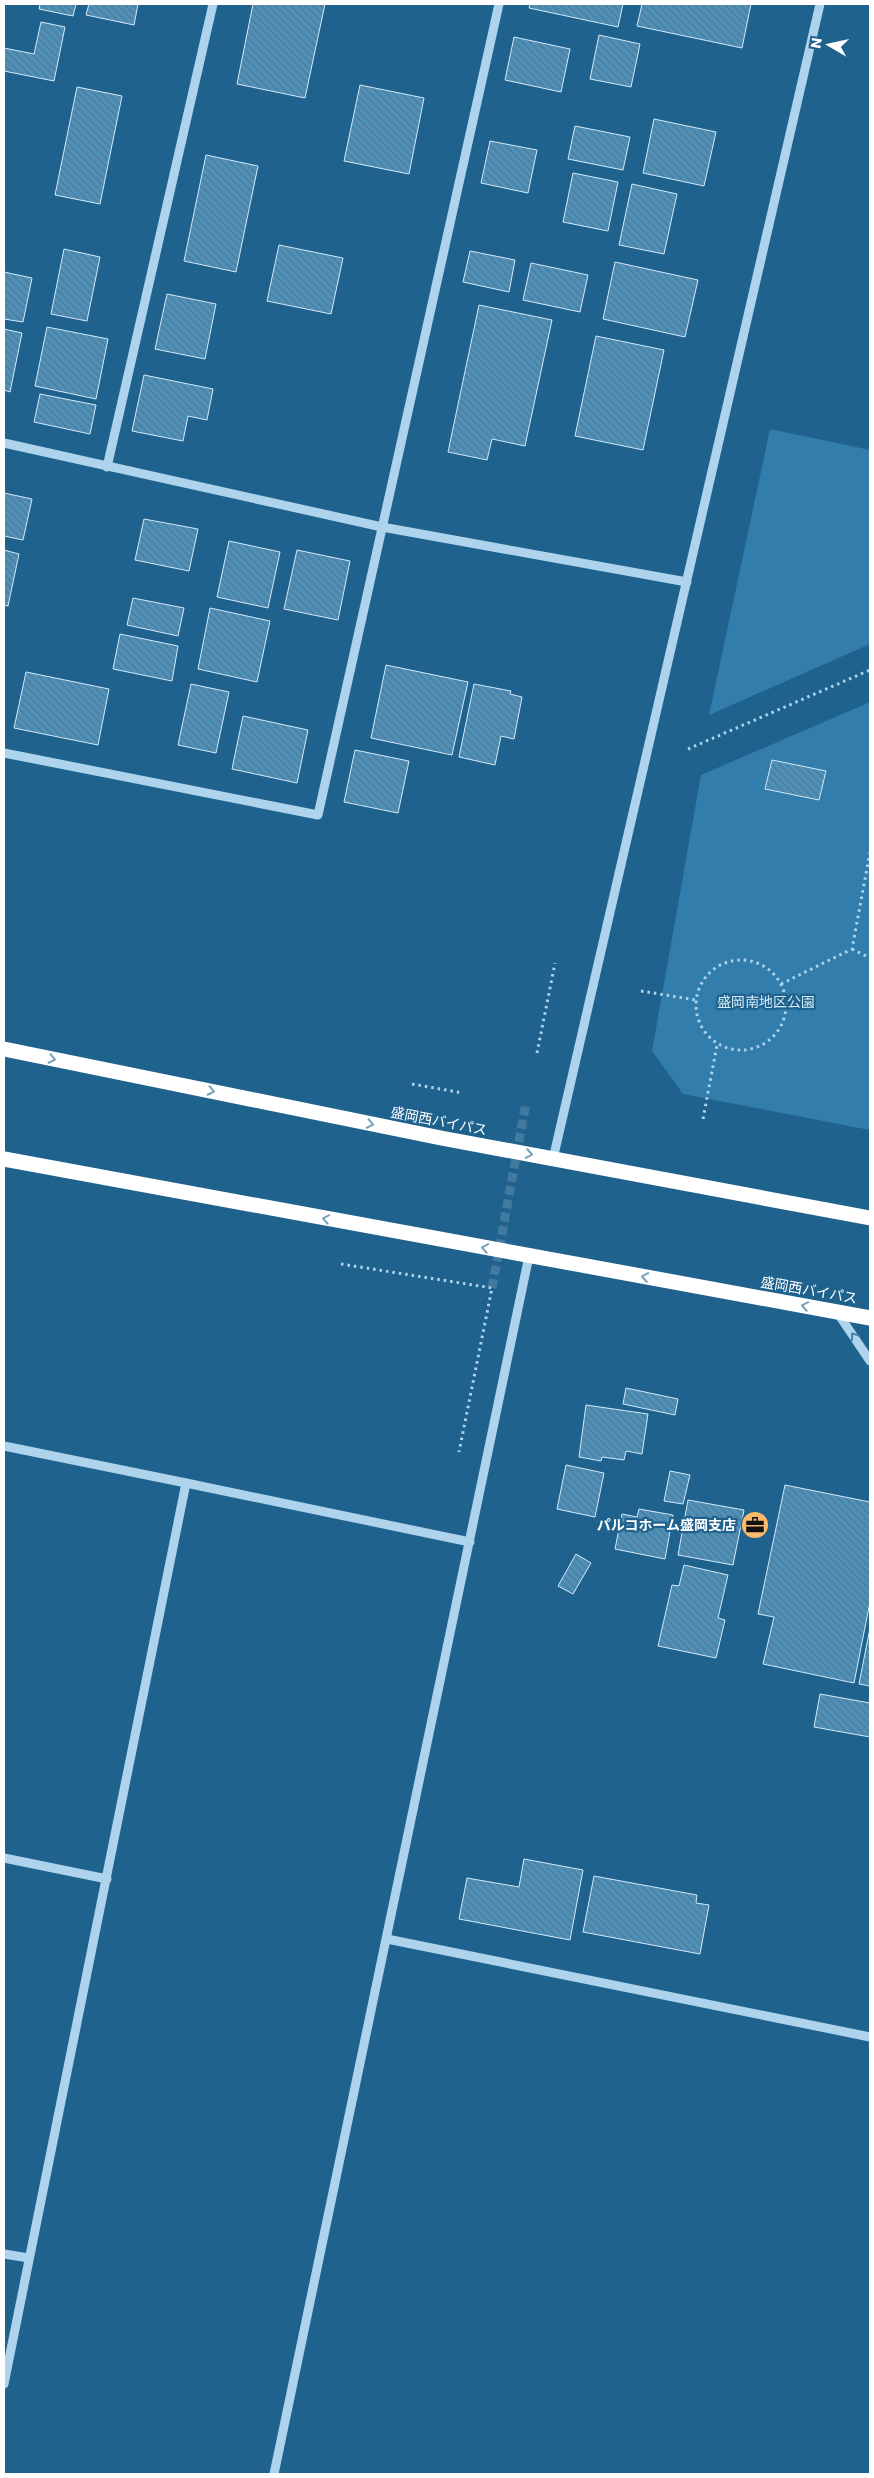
<svg xmlns="http://www.w3.org/2000/svg" width="874" height="2478" viewBox="0 0 874 2478" font-family="Poppins,'Noto Sans JP',sans-serif">
<style>
.park{fill:#327dab}
.building{fill:url(#building-back-hatch);stroke:#d2eaf9}
.lines{fill:none;stroke-linecap:round;stroke-linejoin:round}
.minor-tunnel{stroke:#417a9e;stroke-width:9;stroke-dasharray:9 4.5;stroke-linecap:butt}
.path{stroke:#add4ec;stroke-width:3;stroke-dasharray:2.5 4;stroke-linecap:butt}
.minor{stroke:#add4ec;stroke-width:9}
.highway{stroke:#fff;stroke-width:15}
.oneway{stroke:#79a1bb}
.oneway2{stroke:#427ea5}
.labels{text-anchor:middle;dominant-baseline:central;stroke-width:4.5;stroke-linejoin:round;paint-order:stroke}
.park-label{font-size:14px;fill:#d2eaf9;stroke:#1f628d}
.street-label{font-size:14px;fill:#fff;stroke:#1f628d}
.poi-label{font-size:14px;font-weight:bold;fill:#fff;stroke:#1f628d;text-anchor:end}
</style>
<defs>
<pattern id="building-back-hatch" width="6" height="6" patternUnits="userSpaceOnUse" patternTransform="scale(1.25)"><rect width="6" height="6" fill="#4f90b8"/><path d="M-1 5l2 2M0 0l6 6M5-1l2 2" fill="none" stroke="#4e7892"/></pattern>
</defs>
<rect width="100%" height="100%" fill="#1f628d"/>
<!-- park -->
<g class="park">
<path d="M 770,429 L 870,450 L 870,644 L 709,715 Z"/>
<path d="M 870,702 L 870,1130 L 683,1094 L 652,1051 L 701,775 Z"/>
</g>
<!-- building -->
<g class="building">
<path d="M 40,4 L 76,4 L 73,16 L 39,9 Z"/>
<path d="M 89,4 L 138,4 L 134,25 L 86,15 Z"/>
<path d="M 253,4 L 325,4 L 305,98 L 237,84 Z"/>
<path d="M 530,4 L 623,4 L 618,27 L 529,8 Z"/>
<path d="M 642,4 L 751,4 L 742,48 L 637,26 Z"/>
<path d="M 41,22 L 65,27 L 54,81 L 4,71 L 4,48 L 34,54 Z"/>
<path d="M 599,35 L 640,44 L 631,87 L 590,79 Z"/>
<path d="M 514,37 L 570,49 L 561,92 L 505,80 Z"/>
<path d="M 360,85 L 424,98 L 409,174 L 344,161 Z"/>
<path d="M 77,87 L 122,96 L 100,204 L 55,195 Z"/>
<path d="M 654,119 L 716,132 L 704,186 L 643,173 Z"/>
<path d="M 575,126 L 630,137 L 623,170 L 568,159 Z"/>
<path d="M 490,141 L 537,150 L 528,193 L 481,183 Z"/>
<path d="M 206,155 L 258,166 L 236,272 L 184,261 Z"/>
<path d="M 573,173 L 618,182 L 608,231 L 563,222 Z"/>
<path d="M 632,184 L 677,194 L 664,254 L 619,245 Z"/>
<path d="M 279,245 L 343,258 L 331,314 L 267,301 Z"/>
<path d="M 64,249 L 100,257 L 87,321 L 51,314 Z"/>
<path d="M 470,251 L 515,260 L 509,292 L 463,282 Z"/>
<path d="M 615,262 L 698,280 L 685,337 L 603,319 Z"/>
<path d="M 531,263 L 588,275 L 580,312 L 523,300 Z"/>
<path d="M 4,272 L 32,278 L 23,322 L 4,319 Z"/>
<path d="M 167,294 L 216,304 L 205,359 L 155,349 Z"/>
<path d="M 479,305 L 552,320 L 525,446 L 492,439 L 487,460 L 448,452 Z"/>
<path d="M 47,327 L 108,339 L 96,399 L 35,386 Z"/>
<path d="M 4,329 L 22,333 L 10,392 L 4,390 Z"/>
<path d="M 596,336 L 664,350 L 643,450 L 575,436 Z"/>
<path d="M 144,375 L 213,389 L 207,420 L 188,416 L 183,441 L 132,431 Z"/>
<path d="M 40,394 L 96,405 L 90,434 L 34,422 Z"/>
<path d="M 4,493 L 32,499 L 23,540 L 4,536 Z"/>
<path d="M 144,519 L 198,529 L 189,571 L 135,560 Z"/>
<path d="M 229,541 L 280,552 L 268,608 L 217,597 Z"/>
<path d="M 4,550 L 19,554 L 8,606 L 4,605 Z"/>
<path d="M 297,550 L 350,561 L 338,620 L 284,609 Z"/>
<path d="M 133,598 L 184,608 L 178,636 L 127,625 Z"/>
<path d="M 210,608 L 270,621 L 257,682 L 198,669 Z"/>
<path d="M 120,634 L 178,646 L 172,681 L 113,669 Z"/>
<path d="M 386,665 L 468,682 L 452,755 L 371,738 Z"/>
<path d="M 26,672 L 109,689 L 98,745 L 14,728 Z"/>
<path d="M 191,684 L 229,692 L 216,753 L 178,745 Z"/>
<path d="M 474,684 L 511,691 L 510,694 L 522,697 L 514,739 L 501,736 L 495,765 L 459,757 Z"/>
<path d="M 243,716 L 308,730 L 297,783 L 232,769 Z"/>
<path d="M 355,750 L 409,761 L 398,813 L 344,802 Z"/>
<path d="M 772,760 L 826,771 L 819,800 L 765,789 Z"/>
<path d="M 626,1388 L 678,1399 L 675,1415 L 623,1404 Z"/>
<path d="M 586,1405 L 648,1414 L 642,1454 L 626,1451 L 624,1460 L 602,1457 L 601,1461 L 579,1457 Z"/>
<path d="M 566,1465 L 604,1473 L 595,1517 L 557,1509 Z"/>
<path d="M 670,1471 L 690,1475 L 683,1504 L 664,1501 Z"/>
<path d="M 785,1485 L 870,1502 L 870,1602 L 854,1683 L 763,1664 L 774,1617 L 758,1614 Z"/>
<path d="M 688,1500 L 744,1510 L 733,1565 L 678,1555 Z"/>
<path d="M 639,1509 L 673,1515 L 665,1559 L 615,1549 L 622,1514 L 637,1517 Z"/>
<path d="M 576,1554 L 591,1563 L 573,1594 L 558,1586 Z"/>
<path d="M 684,1565 L 728,1575 L 718,1618 L 725,1620 L 716,1658 L 658,1646 L 672,1585 L 679,1586 Z"/>
<path d="M 870,1628 L 870,1686 L 859,1684 Z"/>
<path d="M 820,1694 L 870,1703 L 870,1737 L 814,1727 Z"/>
<path d="M 524,1859 L 583,1870 L 570,1940 L 459,1919 L 467,1878 L 519,1887 Z"/>
<path d="M 594,1876 L 697,1895 L 696,1903 L 709,1905 L 700,1954 L 583,1932 Z"/>
</g>
<g class="lines">
<!-- minor-tunnel -->
<path class="minor-tunnel" d="M 492,1288 L 526,1103"/>
<!-- path -->
<g class="path">
<path d="M 688,749 L 870,670"/>
<path d="M 852,949 L 870,958"/>
<circle cx="741" cy="1005" r="45"/>
<path d="M 781,984 L 852,949 L 870,852"/>
<path d="M 641,991 L 696,1000"/>
<path d="M 537,1053 L 555,963"/>
<path d="M 412,1084 L 463,1093"/>
<path d="M 703,1119 L 717,1045"/>
<path d="M 341,1264 L 492,1288 L 459,1452"/>
</g>
<!-- minor -->
<g class="minor">
<path d="M 4,443 L 382,527 L 687,582"/>
<path d="M 107,467 L 213,4"/>
<path d="M 4,753 L 318,815 L 499,4"/>
<path d="M 553,1159 L 820,4"/>
<path d="M 837,1312 L 870,1361"/>
<path d="M 4,1446 L 186,1483 L 4,2384"/>
<path d="M 186,1483 L 470,1542"/>
<path d="M 4,1858 L 107,1879"/>
<path d="M 387,1939 L 870,2037"/>
<path d="M 4,2254 L 29,2258"/>
<path d="M 274,2474 L 529,1256"/>
</g>
<!-- highway -->
<g class="highway">
<path d="M 4,1049 L 441,1138 L 870,1218"/>
<path d="M 4,1159 L 870,1318"/>
</g>
</g>
<!-- one-way arrows -->
<defs><path id="oneway-chevron" d="M-2-3.5L2.5 0L-2 3.5" fill="none" stroke-width="1.6" stroke-linecap="round" stroke-linejoin="round" transform="scale(1.25)"/></defs>
<g class="oneway">
<use href="#oneway-chevron" transform="translate(52 1059) rotate(12)"/>
<use href="#oneway-chevron" transform="translate(211 1091) rotate(12)"/>
<use href="#oneway-chevron" transform="translate(370 1124) rotate(12)"/>
<use href="#oneway-chevron" transform="translate(529 1154) rotate(10)"/>
<use href="#oneway-chevron" transform="translate(326 1219) rotate(-169)"/>
<use href="#oneway-chevron" transform="translate(485 1248) rotate(-170)"/>
<use href="#oneway-chevron" transform="translate(645 1277) rotate(-170)"/>
<use href="#oneway-chevron" transform="translate(805 1306) rotate(-170)"/>
</g>
<use class="oneway2" href="#oneway-chevron" transform="translate(854 1336) rotate(-124)"/>
<!-- icons -->
<defs>
<symbol id="office-disc" viewBox="-11 -11 22 22"><circle r="9.5" fill="#fbb96c" stroke="#1f628d"/><path d="M-6-3h4V-5.5h4V-3h4V5H-6ZM-1-4.5V-3h2v-1.5ZM-6 0V1H6V0Z" fill="#111"/></symbol>
</defs>
<g fill-rule="evenodd">
<use href="#office-disc" x="739" y="1509" width="32" height="32"/>
</g>
<g class="labels">
<!-- park labels -->
<g class="park-label">
<text x="766" y="1002">盛岡南地区公園</text>
</g>
<!-- street labels -->
<g class="street-label">
<text transform="translate(439 1121) rotate(11)">盛岡西バイパス</text>
<text transform="translate(809 1290) rotate(10)">盛岡西バイパス</text>
</g>
<!-- poi labels -->
<g class="poi-label">
<text x="736" y="1525">パルコホーム盛岡支店</text>
</g>
</g>
<!-- border -->
<rect width="874" height="2478" fill="none" stroke="#ffffff" stroke-width="10"/>
<!-- north arrow -->
<g transform="translate(829 45) rotate(279)" stroke="#1f628d" stroke-width="4" paint-order="stroke">
<path d="M0-4L9 19L0 12L-9 19Z" fill="#ffffff"/>
<text y="-8" font-size="14" font-weight="bold" text-anchor="middle" fill="#ffffff">N</text>
</g>
</svg>
